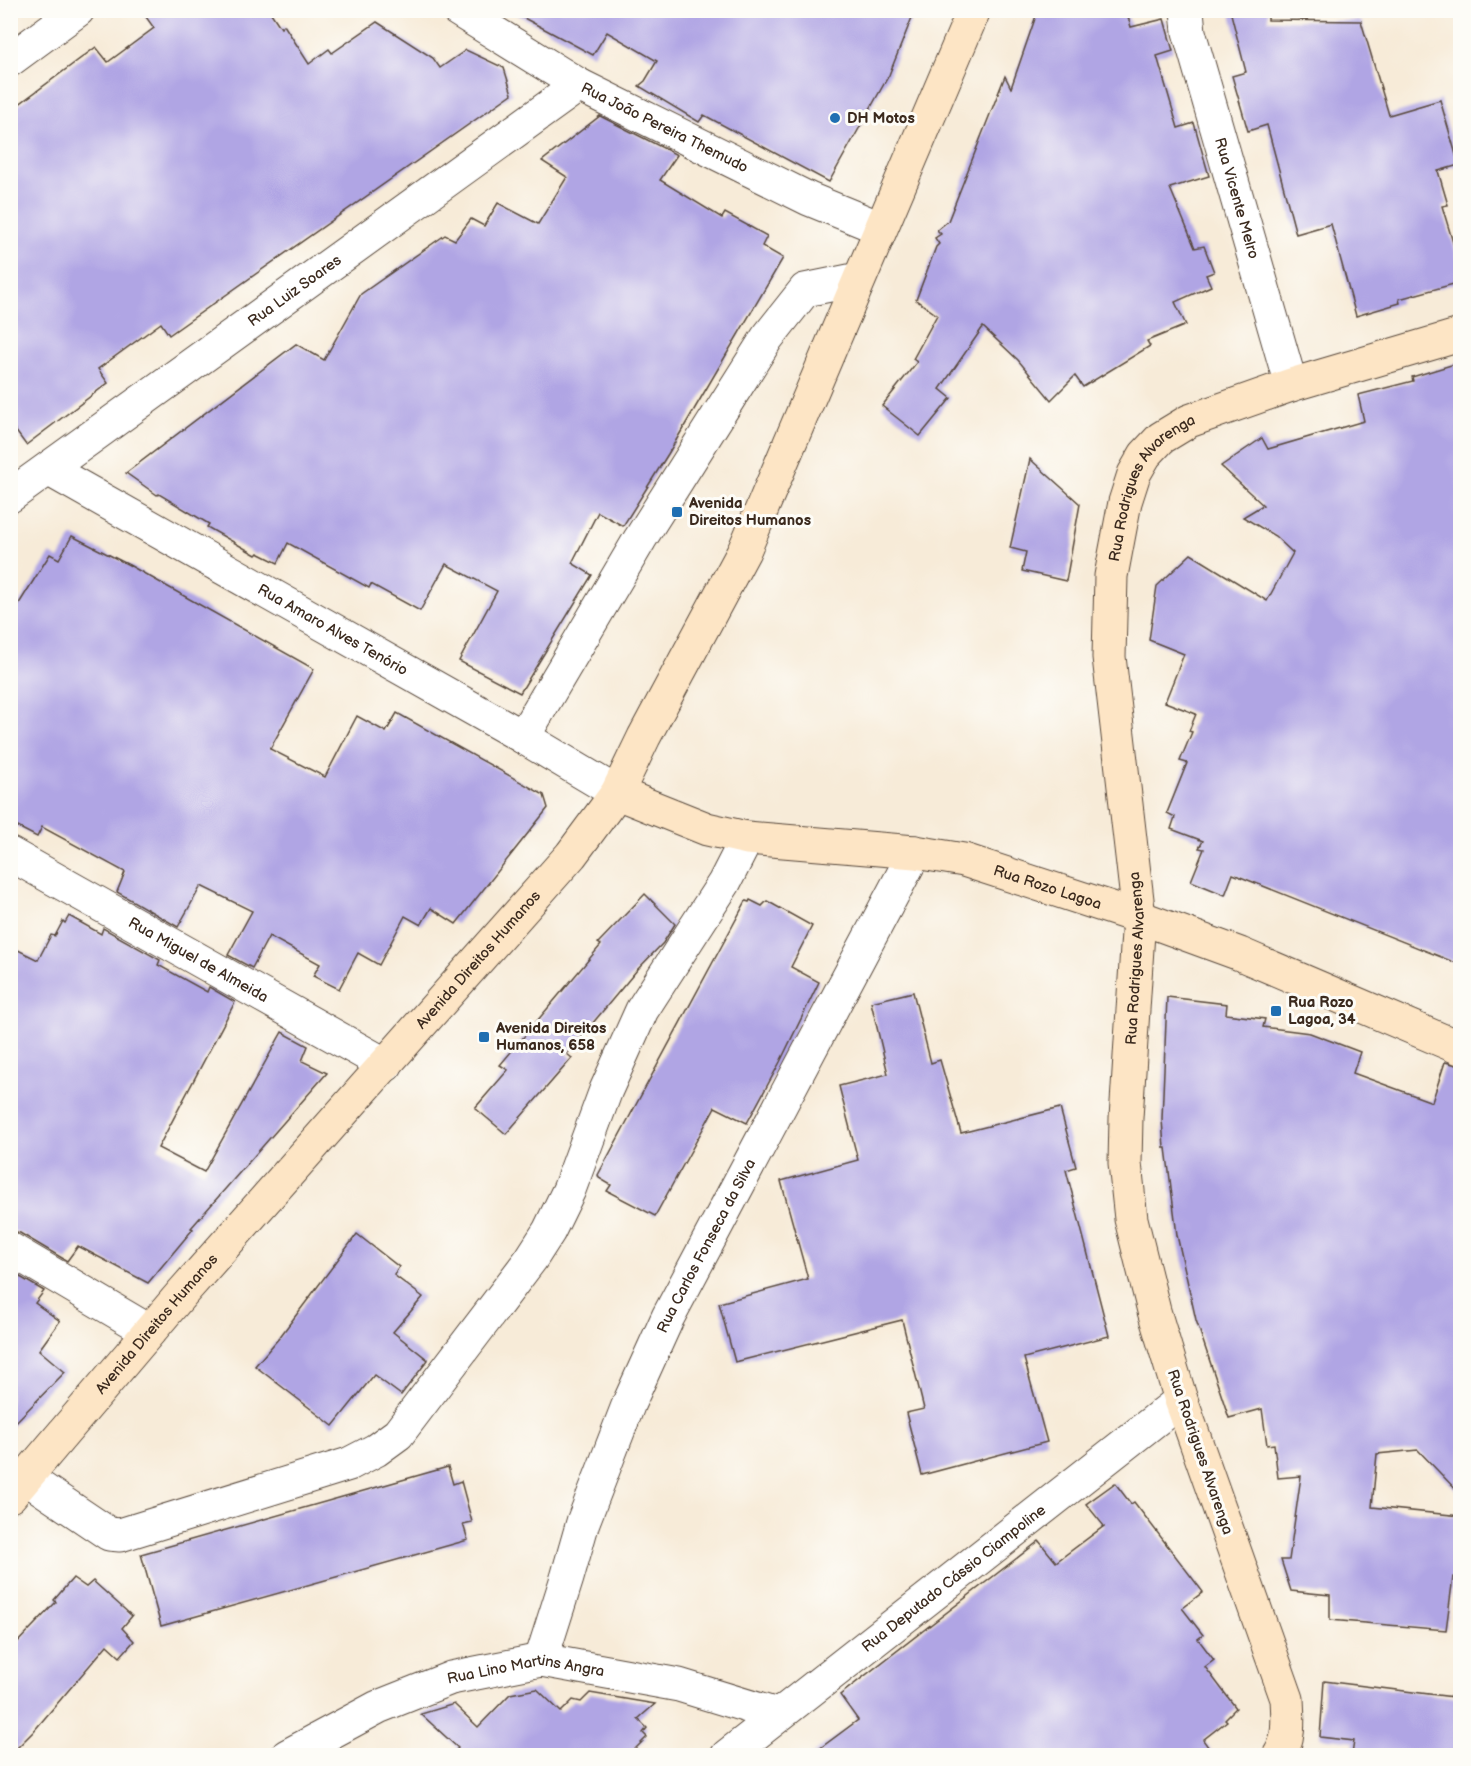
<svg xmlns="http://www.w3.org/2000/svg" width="1471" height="1766" viewBox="0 0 1471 1766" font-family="'Balsamiq Sans',sans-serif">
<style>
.building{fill:#b0a5e4}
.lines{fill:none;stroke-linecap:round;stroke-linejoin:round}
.street-casing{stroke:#57473a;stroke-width:35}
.secondary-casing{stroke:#57473a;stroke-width:35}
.street{stroke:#fff;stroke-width:33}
.secondary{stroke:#fde5c5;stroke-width:33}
.poi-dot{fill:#1f6fb2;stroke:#fdfcf7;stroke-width:2}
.labels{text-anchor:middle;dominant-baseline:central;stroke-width:6;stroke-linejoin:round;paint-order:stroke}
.poi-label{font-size:15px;font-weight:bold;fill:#3b2a1e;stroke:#fdfcf7;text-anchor:start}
.street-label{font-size:15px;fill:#3b2a1e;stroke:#fdfcf7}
</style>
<rect width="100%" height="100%" fill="#fdfcf7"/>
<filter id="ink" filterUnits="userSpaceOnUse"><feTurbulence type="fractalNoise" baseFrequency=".0167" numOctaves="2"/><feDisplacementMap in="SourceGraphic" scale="12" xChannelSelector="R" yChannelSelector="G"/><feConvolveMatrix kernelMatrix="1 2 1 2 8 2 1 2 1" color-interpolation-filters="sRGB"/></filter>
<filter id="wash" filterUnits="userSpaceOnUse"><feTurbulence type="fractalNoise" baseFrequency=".008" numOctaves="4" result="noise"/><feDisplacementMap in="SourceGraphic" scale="24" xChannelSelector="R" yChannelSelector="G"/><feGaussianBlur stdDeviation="1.35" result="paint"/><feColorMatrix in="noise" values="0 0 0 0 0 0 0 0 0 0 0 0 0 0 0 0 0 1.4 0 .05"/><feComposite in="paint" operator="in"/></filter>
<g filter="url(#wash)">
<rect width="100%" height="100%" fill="#f7ebd8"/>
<g id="blocks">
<!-- building -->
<g class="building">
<path d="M 141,10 L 269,10 L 281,28 L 284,25 L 309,64 L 329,49 L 332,53 L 377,22 L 433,58 L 440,68 L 466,50 L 504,68 L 512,94 L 169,335 L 161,323 L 98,369 L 108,383 L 26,445 L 10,423 L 10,111 L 96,47 L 108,62 L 154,28 Z"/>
<path d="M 509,10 L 915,10 L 889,75 L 829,182 L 704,115 L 699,122 L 639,86 L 645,81 L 657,61 L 607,32 L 593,55 Z"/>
<path d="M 1038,10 L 1126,10 L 1131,27 L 1164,19 L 1173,51 L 1157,56 L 1178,128 L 1194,123 L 1209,176 L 1170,188 L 1195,248 L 1204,246 L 1214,272 L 1206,275 L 1211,286 L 1175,302 L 1186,325 L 1147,341 L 1150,346 L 1083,387 L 1075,376 L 1051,400 L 1018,360 L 983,327 L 940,389 L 951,398 L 920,436 L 882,406 L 917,362 L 913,359 L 937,315 L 916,300 L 936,247 L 939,244 L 935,238 L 941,234 L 937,230 L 948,221 L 1005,76 L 1011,88 Z"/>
<path d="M 1230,10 L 1268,10 L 1268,20 L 1361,21 L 1389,115 L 1440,100 L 1459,165 L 1438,171 L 1448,205 L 1442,206 L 1461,269 L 1461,282 L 1399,299 L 1400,303 L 1356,316 L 1331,224 L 1296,234 L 1267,125 L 1248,131 L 1232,76 L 1246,72 Z"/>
<path d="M 600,116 L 677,155 L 660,180 L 722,218 L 725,213 L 767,236 L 762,246 L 783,258 L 668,454 L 623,526 L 598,512 L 572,563 L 592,575 L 520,693 L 459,661 L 497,591 L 446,564 L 420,611 L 371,584 L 369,588 L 288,543 L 278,563 L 258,553 L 256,555 L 207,527 L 209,524 L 159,494 L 157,495 L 126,473 L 296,344 L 324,360 L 361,294 L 445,235 L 455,240 L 471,219 L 484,226 L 498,203 L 538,224 L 567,177 L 542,161 Z"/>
<path d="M 1461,362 L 1461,965 L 1233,874 L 1225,895 L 1191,881 L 1204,849 L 1199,848 L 1203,841 L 1171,829 L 1175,817 L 1167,813 L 1187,763 L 1180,761 L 1192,732 L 1189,731 L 1196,714 L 1165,702 L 1184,654 L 1149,640 L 1157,586 L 1191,554 L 1267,601 L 1293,553 L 1275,536 L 1243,517 L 1263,505 L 1221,466 L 1262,438 L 1268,449 L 1364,421 L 1358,395 L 1413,381 L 1412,377 Z"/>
<path d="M 1030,459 L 1080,504 L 1066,581 L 1022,571 L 1026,552 L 1010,548 Z"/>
<path d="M 72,536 L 129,565 L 314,669 L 270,749 L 325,777 L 357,716 L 386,732 L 397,713 L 544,795 L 548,808 L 456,924 L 431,908 L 421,925 L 405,916 L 379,965 L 358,953 L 339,989 L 313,976 L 320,964 L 269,936 L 252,968 L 228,955 L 252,911 L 201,886 L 178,927 L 117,892 L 125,872 L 42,827 L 37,837 L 10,823 L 10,618 L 50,554 L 59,559 Z"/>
<path d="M 645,894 L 675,924 L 663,943 L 637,970 L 567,1054 L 572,1058 L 506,1134 L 475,1108 L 508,1070 L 500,1065 L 601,945 L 598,943 Z"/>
<path d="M 750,900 L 762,906 L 767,901 L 812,926 L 791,967 L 819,982 L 780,1062 L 747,1123 L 715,1107 L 655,1216 L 607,1191 L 611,1185 L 599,1178 L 598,1175 L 733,925 L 746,901 L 749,902 Z"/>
<path d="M 69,916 L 101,934 L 103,928 L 160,960 L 158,965 L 207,992 L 209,987 L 235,1002 L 158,1148 L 204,1172 L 282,1032 L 308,1046 L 302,1061 L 327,1073 L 191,1228 L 193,1229 L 148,1283 L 78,1246 L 67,1261 L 20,1233 L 10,1230 L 10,946 L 38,960 L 51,935 L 55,936 L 63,921 L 65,923 Z"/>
<path d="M 913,992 L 931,1063 L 940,1060 L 961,1133 L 1060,1108 L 1076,1167 L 1066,1170 L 1109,1336 L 1024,1358 L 1047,1442 L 922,1475 L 906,1413 L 924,1409 L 902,1320 L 735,1362 L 719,1303 L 808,1279 L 781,1181 L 858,1160 L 839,1086 L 888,1074 L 871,1002 Z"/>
<path d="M 1167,997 L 1227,1004 L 1226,1014 L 1265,1019 L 1263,1027 L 1310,1033 L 1360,1052 L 1353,1073 L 1432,1102 L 1445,1062 L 1461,1066 L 1461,1495 L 1418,1450 L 1377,1454 L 1372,1507 L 1461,1516 L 1461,1578 L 1453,1577 L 1446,1630 L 1330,1620 L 1330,1595 L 1291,1591 L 1281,1560 L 1289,1560 L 1301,1476 L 1278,1478 L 1274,1444 L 1267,1445 L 1262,1409 L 1229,1418 L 1196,1320 L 1177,1235 L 1166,1148 L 1164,1148 L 1162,1119 Z"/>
<path d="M 357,1234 L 399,1267 L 394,1275 L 423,1297 L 393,1332 L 428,1360 L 401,1395 L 374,1375 L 333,1426 L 255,1366 L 279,1338 Z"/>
<path d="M 10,1271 L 44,1291 L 35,1303 L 60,1321 L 39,1350 L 65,1372 L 10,1428 Z"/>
<path d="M 448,1467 L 453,1484 L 461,1481 L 472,1522 L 463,1524 L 468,1540 L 161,1626 L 141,1554 Z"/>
<path d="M 1115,1483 L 1131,1504 L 1134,1502 L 1203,1592 L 1182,1608 L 1203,1635 L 1198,1639 L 1214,1660 L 1205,1667 L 1236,1708 L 1225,1719 L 1227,1721 L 1203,1740 L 1214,1755 L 811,1755 L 858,1720 L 840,1695 L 1039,1541 L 1056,1562 L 1104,1526 L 1086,1504 Z"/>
<path d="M 73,1578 L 86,1587 L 93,1581 L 132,1616 L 122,1628 L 134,1641 L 120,1657 L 107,1645 L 33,1732 L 10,1755 L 10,1655 L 15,1649 L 13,1647 L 56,1602 L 54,1600 Z"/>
<path d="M 1324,1681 L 1461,1698 L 1461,1755 L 1352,1755 L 1354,1741 L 1320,1737 Z"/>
<path d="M 537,1689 L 561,1712 L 573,1700 L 581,1702 L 590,1693 L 655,1704 L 638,1719 L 647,1728 L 643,1733 L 647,1737 L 629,1755 L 452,1755 L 458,1748 L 421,1714 L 454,1704 L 478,1727 L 510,1694 Z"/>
</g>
</g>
</g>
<g filter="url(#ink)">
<use href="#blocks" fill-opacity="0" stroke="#57473a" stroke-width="1.5"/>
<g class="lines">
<defs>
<g id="street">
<path id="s1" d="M 458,10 L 579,85 L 809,199 L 880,228"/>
<path id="s2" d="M 1187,10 L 1189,32 L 1291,385"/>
<path d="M 10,60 L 78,10"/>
<path id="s3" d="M 48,469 L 523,737 L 617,793"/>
<path id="s4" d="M 10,496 L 579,85"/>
<path d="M 523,737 L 640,539 L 767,338 L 805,290 L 859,279"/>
<path id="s5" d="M 10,854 L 386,1065"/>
<path d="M 10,1249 L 149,1331"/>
<path d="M 26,1478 L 109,1534 L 120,1535 L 349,1464 L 376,1450 L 398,1434 L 531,1259 L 549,1231 L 569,1190 L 606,1090 L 642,1010 L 724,883 L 747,838"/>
<path id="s6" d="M 541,1660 L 567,1578 L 583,1522 L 629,1403 L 668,1317 L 915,852"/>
<path id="s7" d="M 287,1756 L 378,1707 L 451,1678 L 541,1660 L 679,1685 L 777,1715"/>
<path id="s8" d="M 727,1756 L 1181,1400"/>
</g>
<g id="secondary">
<path id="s9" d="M 617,793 L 707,829 L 747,838 L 915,852 L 964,860 L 1139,917 L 1240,954 L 1460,1048"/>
<path id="s10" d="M 10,1496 L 183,1292 L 571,855 L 617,793 L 644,737 L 744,551 L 974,10"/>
<path id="s11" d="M 1279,1756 C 1290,1740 1288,1717 1287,1699 L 1181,1400 L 1154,1311 L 1131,1219 L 1125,1163 L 1126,1118 L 1139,917 L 1109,657 L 1111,576 L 1125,502 L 1134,474 L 1145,455 L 1161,438 L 1189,421 L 1291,385 L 1460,335"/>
</g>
</defs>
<!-- street casing -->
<use href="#street" class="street-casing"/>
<!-- secondary casing -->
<use href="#secondary" class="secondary-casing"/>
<!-- street -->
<use href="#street" class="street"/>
<!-- secondary -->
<use href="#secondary" class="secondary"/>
</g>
</g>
<!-- markers -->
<g class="poi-dot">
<circle cx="835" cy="118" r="6"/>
<rect x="671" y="506" width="12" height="12" rx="3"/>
<rect x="1270" y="1005" width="12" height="12" rx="3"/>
<rect x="478" y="1031" width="12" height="12" rx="3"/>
</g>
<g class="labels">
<!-- poi labels -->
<g class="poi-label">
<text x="847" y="118">DH Motos</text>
<text x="689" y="503">Avenida<tspan x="689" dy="17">Direitos Humanos</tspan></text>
<text x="1288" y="1002">Rua Rozo<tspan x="1288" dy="17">Lagoa, 34</tspan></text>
<text x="496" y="1028">Avenida Direitos<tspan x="496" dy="17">Humanos, 658</tspan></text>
</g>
<!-- street labels -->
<g class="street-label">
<text stroke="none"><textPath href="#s1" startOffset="238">Rua João Pereira Themudo</textPath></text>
<text stroke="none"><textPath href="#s2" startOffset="195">Rua Vicente Melro</textPath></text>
<text stroke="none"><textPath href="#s4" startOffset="351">Rua Luiz Soares</textPath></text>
<text stroke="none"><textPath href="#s11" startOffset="1311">Rua Rodrigues Alvarenga</textPath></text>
<text stroke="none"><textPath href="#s3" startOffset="327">Rua Amaro Alves Tenório</textPath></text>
<text stroke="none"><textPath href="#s9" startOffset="444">Rua Rozo Lagoa</textPath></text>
<text stroke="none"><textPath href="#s5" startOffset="216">Rua Miguel de Almeida</textPath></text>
<text stroke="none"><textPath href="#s10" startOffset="712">Avenida Direitos Humanos</textPath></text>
<text stroke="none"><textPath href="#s11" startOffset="825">Rua Rodrigues Alvarenga</textPath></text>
<text stroke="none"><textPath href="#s6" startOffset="447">Rua Carlos Fonseca da Silva</textPath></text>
<text stroke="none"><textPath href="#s10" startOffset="226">Avenida Direitos Humanos</textPath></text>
<text transform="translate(1200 1452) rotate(71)">Rua Rodrigues Alvarenga</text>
<text stroke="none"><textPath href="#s8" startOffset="288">Rua Deputado Cássio Ciampoline</textPath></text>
<text stroke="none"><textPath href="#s7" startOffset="258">Rua Lino Martins Angra</textPath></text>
</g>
</g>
<!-- margin -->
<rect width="1471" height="1766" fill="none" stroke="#fdfcf7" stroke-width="36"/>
</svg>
